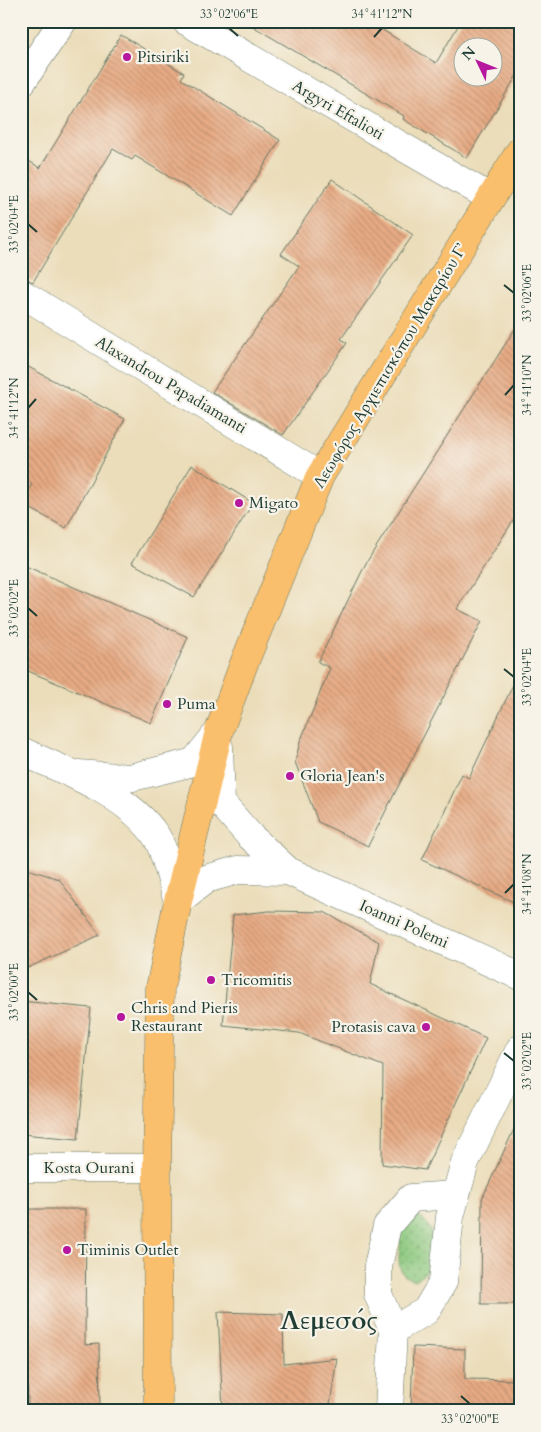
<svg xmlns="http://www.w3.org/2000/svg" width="541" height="1432" viewBox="0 0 541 1432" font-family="Cardo,serif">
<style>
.grass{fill:url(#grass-dots);stroke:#548258}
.building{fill:url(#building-back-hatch);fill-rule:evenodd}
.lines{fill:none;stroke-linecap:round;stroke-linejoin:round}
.minor-casing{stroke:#667563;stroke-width:29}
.major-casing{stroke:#667563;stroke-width:29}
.minor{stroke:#fff;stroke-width:28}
.major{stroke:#f9bf6d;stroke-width:28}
.ticks{fill:none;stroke:#1f3d34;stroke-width:2}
.poi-dot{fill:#b5179e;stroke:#f7f3e8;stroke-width:2}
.labels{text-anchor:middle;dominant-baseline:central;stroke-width:4.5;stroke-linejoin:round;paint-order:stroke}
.poi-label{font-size:16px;fill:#1f3d34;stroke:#f7f3e8;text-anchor:start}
.street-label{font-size:16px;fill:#1f3d34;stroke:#f7f3e8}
.town-label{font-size:26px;font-weight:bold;fill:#1f3d34;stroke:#f7f3e8}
.neatline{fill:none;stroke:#1f3d34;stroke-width:2}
.ticks-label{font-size:12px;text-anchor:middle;fill:#1f3d34}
</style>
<defs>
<pattern id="grass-dots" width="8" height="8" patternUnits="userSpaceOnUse" patternTransform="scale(1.25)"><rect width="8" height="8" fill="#89c77d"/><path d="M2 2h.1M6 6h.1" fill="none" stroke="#6fa367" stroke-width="1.8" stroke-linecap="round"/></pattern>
<pattern id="building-back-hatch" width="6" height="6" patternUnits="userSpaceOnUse" patternTransform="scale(1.25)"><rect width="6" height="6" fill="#e8ab84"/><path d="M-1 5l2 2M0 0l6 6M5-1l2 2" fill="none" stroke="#bb8c6d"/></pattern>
</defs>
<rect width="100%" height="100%" fill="#f7f3e8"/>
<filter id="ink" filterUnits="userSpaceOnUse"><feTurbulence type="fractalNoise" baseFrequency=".02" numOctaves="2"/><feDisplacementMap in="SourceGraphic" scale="10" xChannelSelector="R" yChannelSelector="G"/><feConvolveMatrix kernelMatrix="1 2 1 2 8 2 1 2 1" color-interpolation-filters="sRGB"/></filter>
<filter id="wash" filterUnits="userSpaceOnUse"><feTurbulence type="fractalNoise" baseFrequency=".0096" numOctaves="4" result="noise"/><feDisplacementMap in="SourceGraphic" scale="20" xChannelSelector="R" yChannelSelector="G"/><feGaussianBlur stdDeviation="1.12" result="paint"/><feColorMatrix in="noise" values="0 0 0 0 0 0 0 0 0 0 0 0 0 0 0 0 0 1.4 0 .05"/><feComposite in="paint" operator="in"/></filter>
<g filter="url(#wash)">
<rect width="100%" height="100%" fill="#ebddb9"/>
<!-- grass -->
<path class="grass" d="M 417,1216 C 437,1225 435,1249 430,1268 L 416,1280 C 397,1278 398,1261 400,1246 C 400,1240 398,1232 401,1227 C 404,1220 411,1218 417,1216 Z"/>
<g id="blocks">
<!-- building -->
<g class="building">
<path d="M 244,21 L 368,21 L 436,63 L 461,21 L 520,21 L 520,70 L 467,158 L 403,119 L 404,116 ZM 464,48 L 494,48 L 494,78 L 464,78 Z"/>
<path d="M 121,35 L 184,73 L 181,79 L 280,140 L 233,216 L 135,156 L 132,160 L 113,149 L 33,282 L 21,277 L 21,156 L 40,168 Z"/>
<path d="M 332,179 L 413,235 L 341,339 L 347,343 L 283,435 L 212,392 L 299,266 L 281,254 Z"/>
<path d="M 520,321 L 520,510 L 457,609 L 482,621 L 368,846 L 318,822 L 295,762 L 300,742 L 330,668 L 318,662 L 366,563 Z"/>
<path d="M 21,363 L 125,419 L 66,528 L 22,504 L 32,484 L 21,478 Z"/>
<path d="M 192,465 L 253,503 L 194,597 L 132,563 Z"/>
<path d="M 21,564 L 188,637 L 151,723 L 21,668 Z"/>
<path d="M 520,670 L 520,905 L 422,860 L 462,774 L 469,778 Z"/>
<path d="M 21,867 L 59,879 L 100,935 L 21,971 Z"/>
<path d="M 269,911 L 324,912 L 379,942 L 370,984 L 486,1038 L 425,1170 L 382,1164 L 383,1066 L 299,1033 L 223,1025 L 233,915 Z"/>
<path d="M 21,1001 L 91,1008 L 78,1139 L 21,1134 Z"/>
<path d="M 520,1116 L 520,1304 L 481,1304 L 482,1199 Z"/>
<path d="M 21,1209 L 86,1209 L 85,1345 L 99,1344 L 100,1411 L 28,1411 L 27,1323 L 21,1323 Z"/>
<path d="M 218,1312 L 283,1314 L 284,1364 L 337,1358 L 329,1411 L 223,1411 Z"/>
<path d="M 413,1347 L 465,1349 L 465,1379 L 520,1380 L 520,1411 L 411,1411 Z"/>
</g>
</g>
</g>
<g filter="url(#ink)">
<use href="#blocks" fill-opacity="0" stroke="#667563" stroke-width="1"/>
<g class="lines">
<defs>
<g id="minor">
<path d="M 186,21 L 491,198"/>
<path d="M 21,83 L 63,21"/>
<path d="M 21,293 L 320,476"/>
<path d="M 219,747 L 221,803 L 250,836 L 288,871 L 520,976"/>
<path d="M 21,751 C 65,771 128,794 156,836 C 165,849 172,884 178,901 L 206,879 L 238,870 L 288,871"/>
<path d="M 78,774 L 129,778 L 194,762 L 219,731"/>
<path d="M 21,1168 L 157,1168"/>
<path d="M 393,1330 L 426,1311 L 443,1282 L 450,1217 L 465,1162 L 520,1049"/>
<path d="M 389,1411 L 393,1330 L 378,1294 L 378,1266 L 387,1226 L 411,1198 L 454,1195"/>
</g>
<path id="major" d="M 158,1411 L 157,1168 L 160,988 L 178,901 L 219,731 L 243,666 L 320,476 L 520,151"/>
</defs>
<!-- minor casing -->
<use href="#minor" class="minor-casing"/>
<!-- major casing -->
<use href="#major" class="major-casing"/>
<!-- minor -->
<use href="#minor" class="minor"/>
<!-- major -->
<use href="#major" class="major"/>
</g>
</g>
<!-- ticks -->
<path class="ticks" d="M 229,28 L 238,36M 374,37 L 382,28M 28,224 L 37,232M 504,285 L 514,293M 505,395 L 514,385M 28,408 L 36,399M 28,608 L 37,616M 504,669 L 514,677M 505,893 L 514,884M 28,992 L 37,1000M 504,1053 L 514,1061M 461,1396 L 470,1404"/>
<!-- markers -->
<g class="poi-dot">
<circle cx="127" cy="57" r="5"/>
<circle cx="239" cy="503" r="5"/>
<circle cx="167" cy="704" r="5"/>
<circle cx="290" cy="776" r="5"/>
<circle cx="211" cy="980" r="5"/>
<circle cx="121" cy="1017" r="5"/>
<circle cx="426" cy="1027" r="5"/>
<circle cx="67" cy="1250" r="5"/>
</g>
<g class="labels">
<!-- poi labels -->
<g class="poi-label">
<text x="137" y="57">Pitsiriki</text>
<text x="249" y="503">Migato</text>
<text x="177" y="704">Puma</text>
<text x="300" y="776">Gloria Jean's</text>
<text x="221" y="980">Tricomitis</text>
<text x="131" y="1008">Chris and Pieris<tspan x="131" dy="18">Restaurant</tspan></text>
<text x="416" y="1027" text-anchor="end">Protasis cava</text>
<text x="77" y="1250">Timinis Outlet</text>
</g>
<!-- street labels -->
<g class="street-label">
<text transform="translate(338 110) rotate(30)">Argyri Eftalioti</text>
<text transform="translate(390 366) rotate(-59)">Λεωφόρος Αρχιεπισκόπου Μακαρίου Γ’</text>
<text transform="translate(171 385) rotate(31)">Alaxandrou Papadiamanti</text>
<text transform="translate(404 924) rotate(24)">Ioanni Polemi</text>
<text x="89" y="1168">Kosta Ourani</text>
</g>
<!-- town labels -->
<g class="town-label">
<text x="329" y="1320">Λεμεσός</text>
</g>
</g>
<!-- margin -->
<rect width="541" height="1432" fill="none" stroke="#f7f3e8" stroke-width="55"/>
<!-- north arrow -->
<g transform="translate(478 62) rotate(313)"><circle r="24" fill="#f7f3e8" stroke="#a1aaa0"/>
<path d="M0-4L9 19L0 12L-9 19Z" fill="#b5179e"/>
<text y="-8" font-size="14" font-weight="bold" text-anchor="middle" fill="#1f3d34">N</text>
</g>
<rect x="28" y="28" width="486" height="1376" class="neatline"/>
<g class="ticks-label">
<text x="229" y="18">33°02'06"E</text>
<text x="382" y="18">34°41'12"N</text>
<text transform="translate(14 224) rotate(-90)" y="4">33°02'04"E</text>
<text transform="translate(527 293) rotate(-90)" y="4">33°02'06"E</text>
<text transform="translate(527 385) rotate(-90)" y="4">34°41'10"N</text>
<text transform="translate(14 408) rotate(-90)" y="4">34°41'12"N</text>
<text transform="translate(14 608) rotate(-90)" y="4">33°02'02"E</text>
<text transform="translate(527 677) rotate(-90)" y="4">33°02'04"E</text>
<text transform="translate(527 884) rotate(-90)" y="4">34°41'08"N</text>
<text transform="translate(14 992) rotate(-90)" y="4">33°02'00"E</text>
<text transform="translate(527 1061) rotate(-90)" y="4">33°02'02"E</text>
<text x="470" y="1423">33°02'00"E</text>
</g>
</svg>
